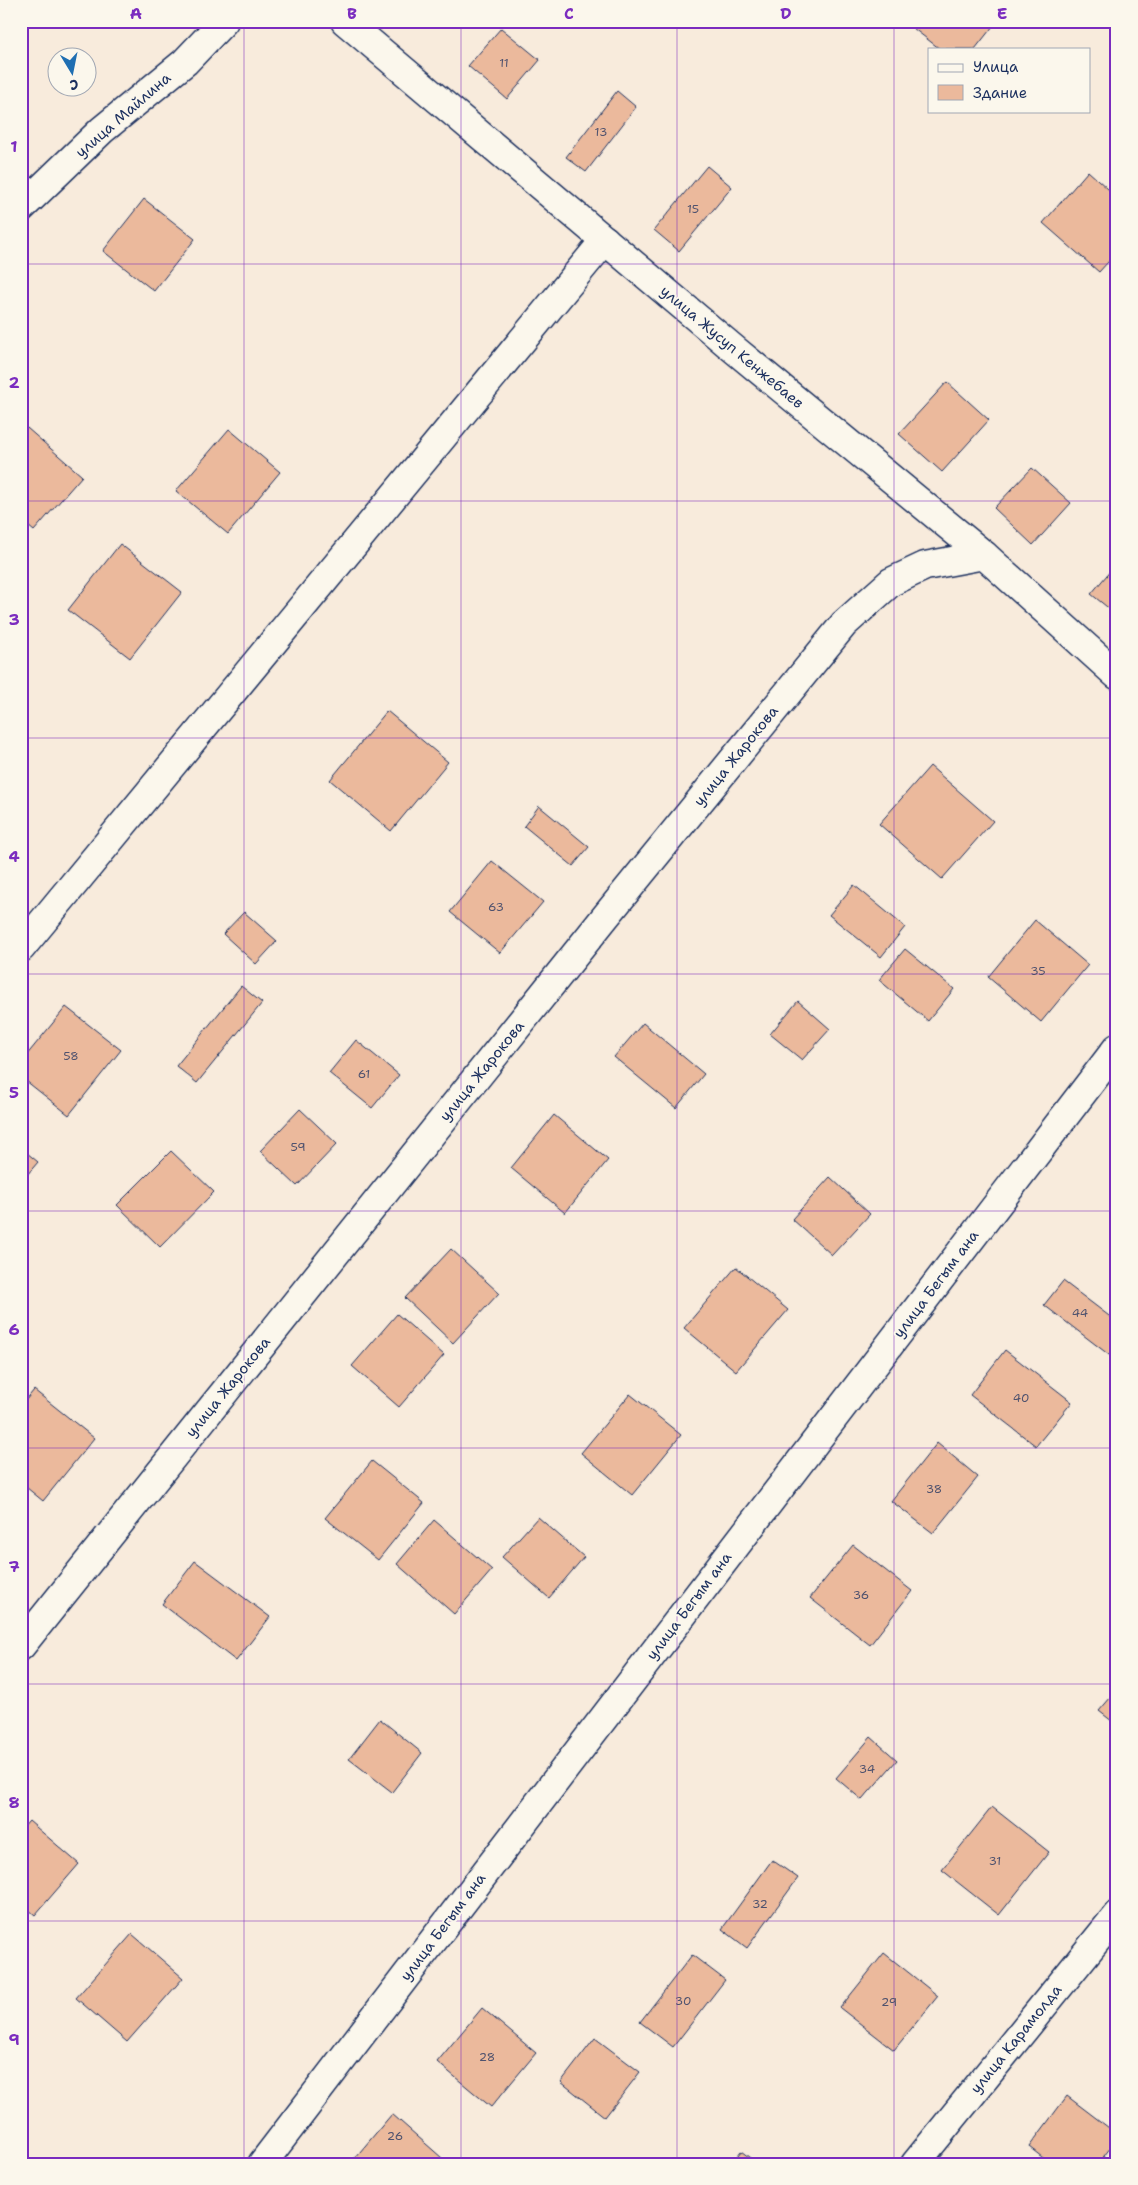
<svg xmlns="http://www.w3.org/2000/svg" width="1138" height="2185" viewBox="0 0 1138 2185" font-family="'Shantell Sans',sans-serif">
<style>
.building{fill:#ebb99c;stroke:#1b2f5e}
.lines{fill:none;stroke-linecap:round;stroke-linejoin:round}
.minor-casing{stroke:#1b2f5e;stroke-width:31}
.minor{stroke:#fbf7ec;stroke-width:28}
.grid{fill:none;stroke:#7b2cbf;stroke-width:1;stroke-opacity:0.55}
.labels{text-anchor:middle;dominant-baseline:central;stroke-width:4;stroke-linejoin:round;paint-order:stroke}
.number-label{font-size:12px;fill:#4f526e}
.street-label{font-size:15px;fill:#1b2f5e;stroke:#fbf7ec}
.neatline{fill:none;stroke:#7b2cbf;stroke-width:2}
.grid-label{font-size:16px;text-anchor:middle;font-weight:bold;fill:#7b2cbf}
</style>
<rect width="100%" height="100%" fill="#f8ebdc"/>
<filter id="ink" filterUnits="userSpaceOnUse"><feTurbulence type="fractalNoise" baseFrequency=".02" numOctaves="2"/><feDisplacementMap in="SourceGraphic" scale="10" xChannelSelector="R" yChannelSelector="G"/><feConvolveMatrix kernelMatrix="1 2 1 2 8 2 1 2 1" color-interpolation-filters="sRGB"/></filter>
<g filter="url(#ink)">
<!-- building -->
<g class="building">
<path d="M 912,21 L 997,21 L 975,49 L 940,49 L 909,25 Z"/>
<path d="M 501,28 L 540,60 L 507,99 L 468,66 Z"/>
<path d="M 617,91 L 636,107 L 586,172 L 566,157 Z"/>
<path d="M 707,166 L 732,187 L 679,251 L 654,230 Z"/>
<path d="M 1088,171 L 1117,197 L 1117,252 L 1099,272 L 1043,223 Z"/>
<path d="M 144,199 L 195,239 L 154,291 L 103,251 Z"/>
<path d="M 947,382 L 989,420 L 942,472 L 899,434 Z"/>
<path d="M 27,428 L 82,476 L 34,531 L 21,520 L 21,434 Z"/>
<path d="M 229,429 L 280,472 L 228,534 L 176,491 Z"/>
<path d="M 1032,468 L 1071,503 L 1033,545 L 994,508 Z"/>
<path d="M 120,544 L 182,592 L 130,658 L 68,610 Z"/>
<path d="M 1117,563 L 1117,615 L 1091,594 Z"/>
<path d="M 387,711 L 448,762 L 391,831 L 330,780 Z"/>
<path d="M 930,766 L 993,821 L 942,879 L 879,824 Z"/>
<path d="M 539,806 L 589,847 L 573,866 L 524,826 Z"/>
<path d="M 492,861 L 543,902 L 500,953 L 450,912 Z"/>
<path d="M 854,885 L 905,927 L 881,957 L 829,915 Z"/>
<path d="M 244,912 L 277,941 L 256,964 L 223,934 Z"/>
<path d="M 1035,920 L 1088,965 L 1041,1022 L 988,977 Z"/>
<path d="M 905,949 L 954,989 L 928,1021 L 879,980 Z"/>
<path d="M 241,986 L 262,1003 L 197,1083 L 176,1066 Z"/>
<path d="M 798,1001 L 830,1029 L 802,1060 L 770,1034 Z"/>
<path d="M 66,1007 L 121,1050 L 69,1115 L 21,1077 L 21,1062 Z"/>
<path d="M 643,1023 L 704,1074 L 676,1108 L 614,1057 Z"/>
<path d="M 356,1040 L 399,1075 L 372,1108 L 329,1073 Z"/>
<path d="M 300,1109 L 337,1144 L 297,1186 L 260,1151 Z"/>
<path d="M 554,1115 L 608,1160 L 565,1213 L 511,1168 Z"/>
<path d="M 21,1148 L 38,1162 L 21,1182 Z"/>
<path d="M 171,1151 L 214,1192 L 160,1247 L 117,1205 Z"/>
<path d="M 830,1177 L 870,1214 L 832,1255 L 792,1219 Z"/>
<path d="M 451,1249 L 499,1293 L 453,1343 L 405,1298 Z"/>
<path d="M 736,1267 L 788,1310 L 736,1371 L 684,1328 Z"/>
<path d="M 1063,1281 L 1117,1322 L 1117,1361 L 1044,1305 Z"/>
<path d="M 397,1314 L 444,1355 L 399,1407 L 352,1366 Z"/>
<path d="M 1005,1350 L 1072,1402 L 1036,1446 L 970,1395 Z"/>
<path d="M 34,1390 L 94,1438 L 43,1501 L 21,1483 L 21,1406 Z"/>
<path d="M 630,1394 L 681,1435 L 632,1495 L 581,1453 Z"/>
<path d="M 937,1443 L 978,1477 L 933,1533 L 891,1501 Z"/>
<path d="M 372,1461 L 424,1503 L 378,1560 L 325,1518 Z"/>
<path d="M 538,1517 L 584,1557 L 549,1598 L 502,1557 Z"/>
<path d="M 434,1520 L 492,1570 L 454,1614 L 397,1564 Z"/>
<path d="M 853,1545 L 912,1591 L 870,1645 L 810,1598 Z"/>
<path d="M 195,1561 L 270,1617 L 236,1661 L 162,1604 Z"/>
<path d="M 1117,1690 L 1117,1725 L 1099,1711 Z"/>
<path d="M 380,1719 L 422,1753 L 392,1792 L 349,1759 Z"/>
<path d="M 871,1737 L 897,1760 L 862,1800 L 836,1778 Z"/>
<path d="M 992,1807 L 1049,1852 L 999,1915 L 942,1870 Z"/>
<path d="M 29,1821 L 79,1864 L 35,1915 L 21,1903 L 21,1830 Z"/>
<path d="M 772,1860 L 798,1878 L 747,1948 L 722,1929 Z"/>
<path d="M 132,1934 L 183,1978 L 127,2042 L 76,1998 Z"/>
<path d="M 884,1953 L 938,1996 L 894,2050 L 840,2008 Z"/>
<path d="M 692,1955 L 725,1980 L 673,2047 L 640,2022 Z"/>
<path d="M 482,2008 L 536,2053 L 491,2107 L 437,2062 Z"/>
<path d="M 595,2038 L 640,2072 L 605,2117 L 561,2082 Z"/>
<path d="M 1067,2096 L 1117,2134 L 1117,2139 L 1098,2164 L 1051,2164 L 1029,2147 Z"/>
<path d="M 392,2114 L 442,2158 L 437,2164 L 360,2164 L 354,2159 Z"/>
<path d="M 741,2151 L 758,2164 L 731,2164 Z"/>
</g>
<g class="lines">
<defs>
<g id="minor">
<path d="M 345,21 L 735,350 L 984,555 L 1117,675"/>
<path d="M 21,208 L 102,130 L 185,62 L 224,21"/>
<path d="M 21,948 L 605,240"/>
<path d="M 21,1646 L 606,916 L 844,624 L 891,582 L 925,566 L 984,555"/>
<path d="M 262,2164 L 1117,1048"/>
<path d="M 915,2164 L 1117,1915"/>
</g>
</defs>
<!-- minor casing -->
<use href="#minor" class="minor-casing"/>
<!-- minor -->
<use href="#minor" class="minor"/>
</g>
</g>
<!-- grid -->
<path class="grid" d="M 244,21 L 244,2164M 461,21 L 461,2164M 677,21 L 677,2164M 894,21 L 894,2164M 21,264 L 1117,264M 21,501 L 1117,501M 21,738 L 1117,738M 21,974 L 1117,974M 21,1211 L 1117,1211M 21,1448 L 1117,1448M 21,1684 L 1117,1684M 21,1921 L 1117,1921"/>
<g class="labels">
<!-- number labels -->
<g class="number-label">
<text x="504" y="63">11</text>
<text x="601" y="132">13</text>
<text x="693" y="209">15</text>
<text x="496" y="907">63</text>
<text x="1038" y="971">35</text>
<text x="71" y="1056">58</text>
<text x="364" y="1074">61</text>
<text x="298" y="1147">59</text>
<text x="1080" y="1313">44</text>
<text x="1021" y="1398">40</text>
<text x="934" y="1489">38</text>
<text x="861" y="1595">36</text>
<text x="867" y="1769">34</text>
<text x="995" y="1861">31</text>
<text x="760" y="1904">32</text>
<text x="683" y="2001">30</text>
<text x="889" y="2002">29</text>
<text x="487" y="2057">28</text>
<text x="395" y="2136">26</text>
</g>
<!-- street labels -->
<g class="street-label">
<text transform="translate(123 115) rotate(-41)">улица Майлина</text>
<text transform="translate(732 347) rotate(40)">улица Жусуп Кенжебаев</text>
<text transform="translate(736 756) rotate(-51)">улица Жарокова</text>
<text transform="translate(482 1071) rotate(-51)">улица Жарокова</text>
<text transform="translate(936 1284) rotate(-53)">улица Бегым ана</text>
<text transform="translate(228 1387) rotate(-51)">улица Жарокова</text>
<text transform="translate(689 1606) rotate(-53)">улица Бегым ана</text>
<text transform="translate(443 1927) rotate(-53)">улица Бегым ана</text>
<text transform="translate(1016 2039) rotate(-51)">улица Карамолда</text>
</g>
</g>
<!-- margin -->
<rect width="1138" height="2185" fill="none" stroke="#fbf7ec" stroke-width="55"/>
<!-- legend -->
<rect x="928" y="48" width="162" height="65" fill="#fbf7ec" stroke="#a1a7b3"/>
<rect x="938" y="64" width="25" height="8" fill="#fbf7ec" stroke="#a1a7b3"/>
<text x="973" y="72" font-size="15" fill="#1b2f5e">Улица</text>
<rect x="938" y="85" width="25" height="15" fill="#ebb99c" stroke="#a1a7b3"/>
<text x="973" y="98" font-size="15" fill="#1b2f5e">Здание</text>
<!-- north arrow -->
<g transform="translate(72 72) rotate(170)"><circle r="24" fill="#fbf7ec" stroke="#a1a7b3"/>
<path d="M0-4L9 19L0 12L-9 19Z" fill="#1f6fb2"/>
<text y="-8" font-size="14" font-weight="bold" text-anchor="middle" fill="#1b2f5e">С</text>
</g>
<rect x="28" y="28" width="1082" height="2130" class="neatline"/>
<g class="grid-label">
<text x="136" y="19">A</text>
<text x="352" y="19">B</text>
<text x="569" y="19">C</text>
<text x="786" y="19">D</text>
<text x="1002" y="19">E</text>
<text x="14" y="152">1</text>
<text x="14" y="388">2</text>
<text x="14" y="625">3</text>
<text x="14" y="862">4</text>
<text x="14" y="1098">5</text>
<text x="14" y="1335">6</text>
<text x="14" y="1572">7</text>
<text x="14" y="1808">8</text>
<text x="14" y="2045">9</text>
</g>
</svg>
